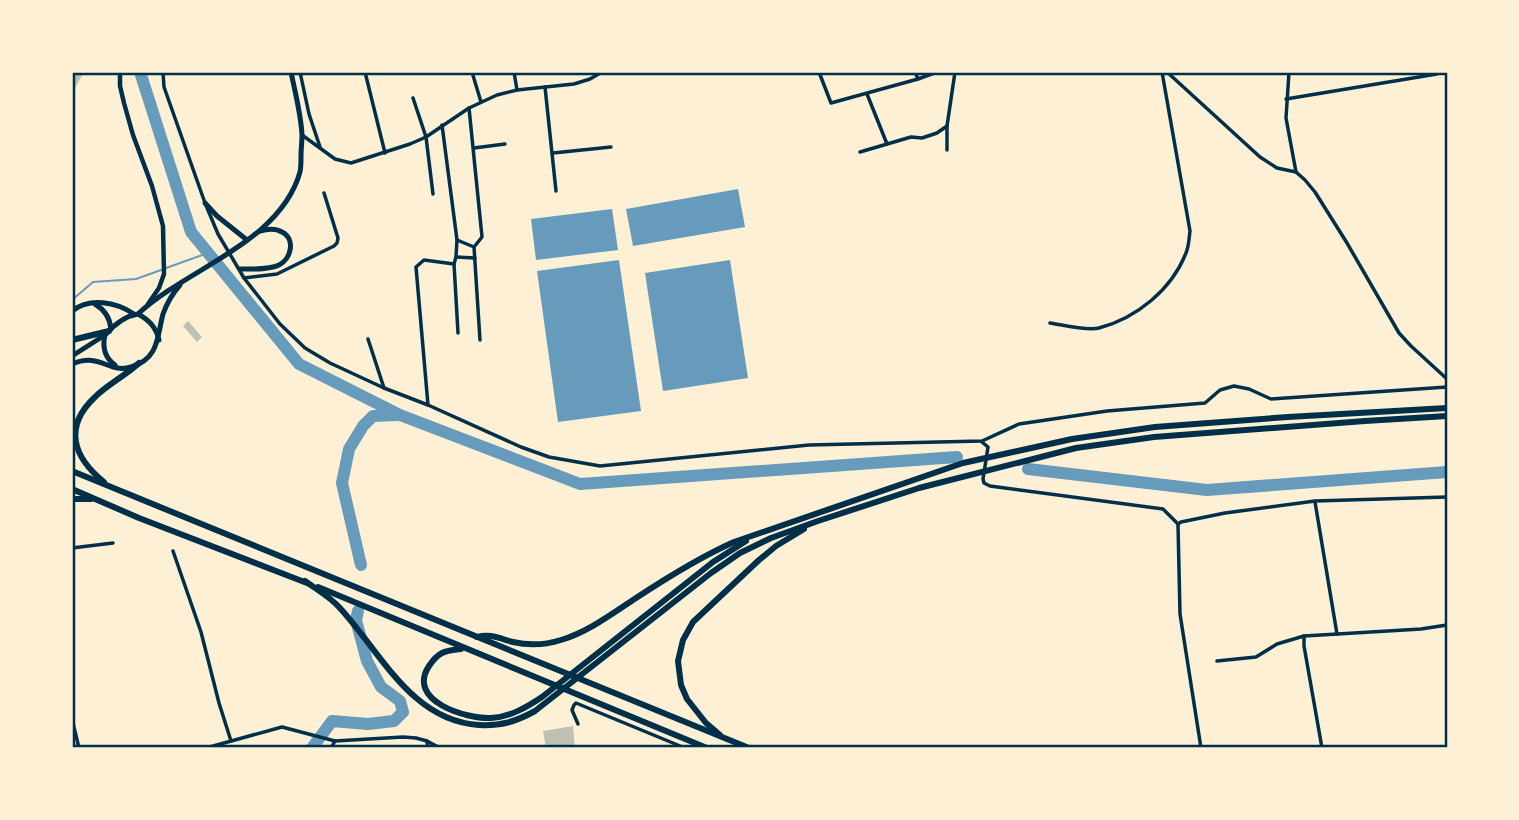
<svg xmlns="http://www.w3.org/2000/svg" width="1519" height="820" viewBox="0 0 1519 820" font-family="Commissioner,sans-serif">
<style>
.water{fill:#669bbc}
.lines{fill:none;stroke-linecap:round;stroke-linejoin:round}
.stream{stroke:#669bbc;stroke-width:2}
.river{stroke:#669bbc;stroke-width:12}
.building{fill:#bec0b2}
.minor{stroke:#003049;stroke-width:3.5}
.tertiary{stroke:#003049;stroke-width:4.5}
.secondary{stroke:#003049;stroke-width:5}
.primary{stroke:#003049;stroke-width:5}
.motorway{stroke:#003049;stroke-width:6}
.neatline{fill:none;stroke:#003049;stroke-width:2.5}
</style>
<rect width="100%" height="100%" fill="#fdf0d5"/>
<!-- water -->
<g class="water">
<path d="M 738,189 L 745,227 L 633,246 L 626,209 Z"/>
<path d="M 612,209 L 618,250 L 536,260 L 531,219 Z"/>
<path d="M 619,260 L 641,411 L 558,422 L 537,271 Z"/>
<path d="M 730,260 L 748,378 L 663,391 L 645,273 Z"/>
</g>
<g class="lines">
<!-- stream -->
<g class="stream">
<path d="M 166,268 L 208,253"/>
<path d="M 72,300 L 93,282 L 136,279 L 161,270"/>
</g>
<!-- river -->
<g class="river">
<path d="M 141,72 L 141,75 L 191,232 L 299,364 L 400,415 L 580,484 L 957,457"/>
<path d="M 1028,469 L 1207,490 L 1447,472"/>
<path d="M 361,565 L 342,483 L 349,449 L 363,426 L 373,416 L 398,415"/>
<path d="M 312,748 L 332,721 L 368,724 L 394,721 L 403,712 L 400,701 L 381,687 L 367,661 L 356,620 L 358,611"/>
</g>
</g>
<!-- building -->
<g class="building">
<path d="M 72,72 L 84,72 L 72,93 Z"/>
<path d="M 188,321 L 202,337 L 197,342 L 183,326 Z"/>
<path d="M 573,726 L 575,748 L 546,748 L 543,731 Z"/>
</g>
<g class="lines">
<!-- minor -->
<g class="minor">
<path d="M 163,72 L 164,87 L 205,203 L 218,234 L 244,278 L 280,324 L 305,348 L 330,363 L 384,388 L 428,405 L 521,447 L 549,457 L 600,466 L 809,445 L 982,441 L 1019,424 L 1107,411 L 1205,403 L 1220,390 L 1234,386 L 1249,389 L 1271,399 L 1447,387"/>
<path d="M 300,72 L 309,114 L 320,147"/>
<path d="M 365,72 L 385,153"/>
<path d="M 472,72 L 481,102"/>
<path d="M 514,72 L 517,90"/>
<path d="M 819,72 L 831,103 L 918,79 L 937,72"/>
<path d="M 915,72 L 918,79"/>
<path d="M 1167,72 L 1260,157 L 1277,168 L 1296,172 L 1305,180 L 1315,192 L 1347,243 L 1399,333 L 1411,346 L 1447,379"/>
<path d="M 1289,72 L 1286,118 L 1296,172"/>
<path d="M 545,87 L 556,191"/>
<path d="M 867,94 L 887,144"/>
<path d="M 413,98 L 426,137 L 433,194"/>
<path d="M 1286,99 L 1437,74"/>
<path d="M 469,108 L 482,237 L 474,247"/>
<path d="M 442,125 L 457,240 L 456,257 L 454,264 L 458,333"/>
<path d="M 302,135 L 335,159 L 351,163 L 410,144 L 426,137 L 469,108 L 497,95 L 517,90 L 574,84 L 590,79 L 602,72"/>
<path d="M 474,148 L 505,144"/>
<path d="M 947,150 L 947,126 L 955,72"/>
<path d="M 860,152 L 911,137 L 922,138 L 937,133 L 947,126"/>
<path d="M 553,153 L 611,147"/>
<path d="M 457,240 L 474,247 L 480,340"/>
<path d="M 456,257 L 475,258"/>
<path d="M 244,278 L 277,274 L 334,246 L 337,243 L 338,238 L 324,193"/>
<path d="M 1050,323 C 1063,325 1087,331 1099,328 C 1137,318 1172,289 1186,253 C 1189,246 1189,238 1190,231 L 1162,72"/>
<path d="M 368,339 L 384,388"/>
<path d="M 428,405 L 416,267 L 424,260 L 454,264"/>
<path d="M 982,442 L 988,447 L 983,479 L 984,483 L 990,486 L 1163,509 L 1178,524"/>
<path d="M 1315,502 L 1337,634"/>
<path d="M 1178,524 L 1181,522 L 1225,513 L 1315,501 L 1447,497"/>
<path d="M 1178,525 L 1180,614 L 1201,748"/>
<path d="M 72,548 L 113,543"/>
<path d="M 173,551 L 201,632 L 219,703 L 231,741"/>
<path d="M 1304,636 L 1304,646 L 1322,748"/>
<path d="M 1217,661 L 1256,657 L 1277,644 L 1304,636 L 1421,629 L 1447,625"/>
<path d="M 72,719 L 79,748"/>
<path d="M 578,724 L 572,710 L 574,705 L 576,703 L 685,748"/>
<path d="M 427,741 L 428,748"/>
<path d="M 206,748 L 282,727 L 335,741 L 403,737 L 416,738 L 427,741 L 440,748"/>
<path d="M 331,748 L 335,741"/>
</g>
<!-- tertiary -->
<path class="tertiary" d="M 120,72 L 120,86 L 124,103 L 133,135 L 152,186 L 163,226 L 164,274 L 159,288 L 148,304"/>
<!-- secondary -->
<g class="secondary">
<path d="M 205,203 L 217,216 L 247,240"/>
<path d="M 240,269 C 252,269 268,270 279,265 C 291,259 296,239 282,232 C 275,228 267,229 260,231"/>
<path d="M 95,304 C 105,310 110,318 111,329"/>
<path d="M 72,311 C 90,297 116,302 134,314"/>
</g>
<!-- primary -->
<g class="primary">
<path d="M 138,314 C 187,268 280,243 300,172 C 301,168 301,161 301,156 C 301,149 302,142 302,135 C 301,114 295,92 291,72"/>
<path d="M 72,356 L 105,335"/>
<path d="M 72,364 C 101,352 108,374 131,367 C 159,359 157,337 163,314 C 167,303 172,294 180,285"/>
<path d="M 115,365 C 105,358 102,348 105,335 C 113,326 125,316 138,314 C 149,320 156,327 159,340"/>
</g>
<!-- motorway -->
<g class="motorway">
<path d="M 72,340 L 109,331"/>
<path d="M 72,471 L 749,748"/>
<path d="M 104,482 C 73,457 63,427 95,397 C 108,384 125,376 139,363"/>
<path d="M 72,489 L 139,518 L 307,583"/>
<path d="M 72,499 L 91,499"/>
<path d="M 305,581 C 316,589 330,597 339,607 C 380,651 411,721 479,725 C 501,726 515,722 535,711 L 711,573 L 740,553 L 771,538 L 818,521 L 919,488 L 1076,448 L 1154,437 L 1365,421 L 1447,416"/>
<path d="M 318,587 L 707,748"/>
<path d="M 477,637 C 490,633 501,639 513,642 C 530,646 545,645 561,640 C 588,632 613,613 636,598 C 668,577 700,557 734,542 L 963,463 L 1072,439 L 1155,427 L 1288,417 L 1447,408"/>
<path d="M 461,649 C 445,651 439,651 429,666 C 406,701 466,719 491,718 C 510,717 527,707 542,697 L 713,562 L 746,541"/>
<path d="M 720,735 L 706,723 L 687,699 L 681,685 L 678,661 L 683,640 L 693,622 L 759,560 L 776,546 L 804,529"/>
</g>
</g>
<!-- border -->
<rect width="1519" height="820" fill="none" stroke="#fdf0d5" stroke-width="147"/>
<rect x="74" y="74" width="1372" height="672" class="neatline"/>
</svg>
